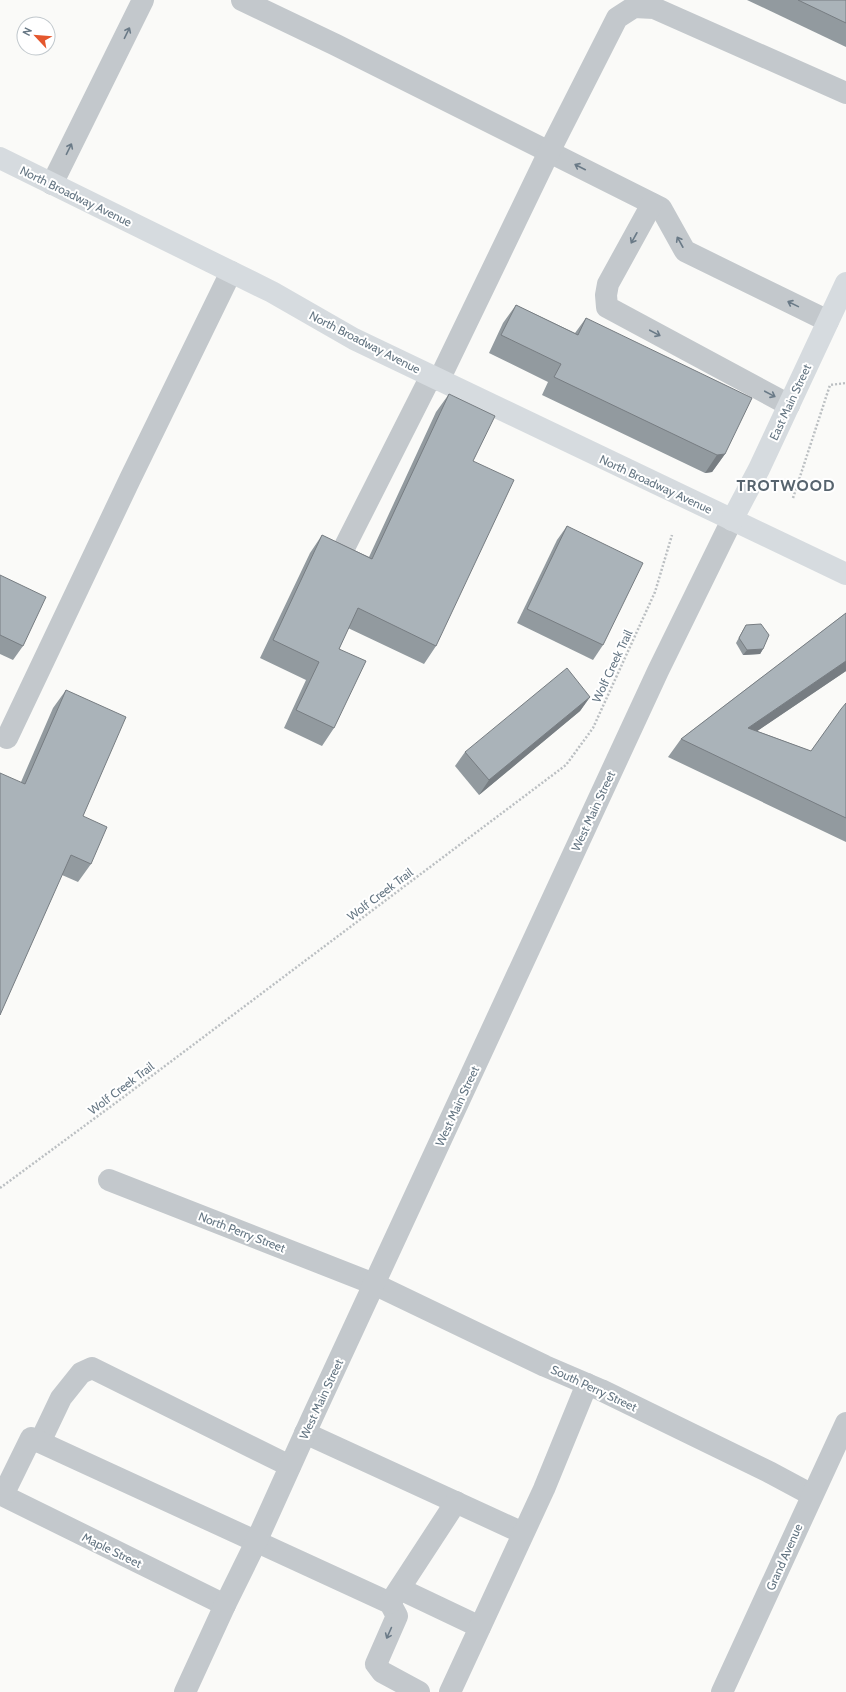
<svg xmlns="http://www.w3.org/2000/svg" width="846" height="1692" viewBox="0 0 846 1692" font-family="Cabin,sans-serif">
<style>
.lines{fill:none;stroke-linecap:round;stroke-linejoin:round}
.path{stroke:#bbbfc2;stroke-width:2.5;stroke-dasharray:2 2;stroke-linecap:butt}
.minor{stroke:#c3c8cc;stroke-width:22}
.major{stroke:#d6dbdf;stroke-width:22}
.wall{fill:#929a9f}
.shaded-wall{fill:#777d82}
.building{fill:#aab3b9;stroke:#777d82}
.oneway{stroke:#6a7a87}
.labels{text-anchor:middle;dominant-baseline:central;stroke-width:4;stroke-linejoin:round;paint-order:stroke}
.street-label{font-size:12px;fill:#657683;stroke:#fff}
.district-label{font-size:16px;font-weight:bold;letter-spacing:1px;fill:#57646e;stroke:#fff}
</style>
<rect width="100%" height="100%" fill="#fafaf8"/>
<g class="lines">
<!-- path -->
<g class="path">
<path d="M 793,498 L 830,385 L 846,383"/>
<path d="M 0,1188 L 125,1096 L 566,765 L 593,728 L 655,592 L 672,535"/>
</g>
<!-- minor -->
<g class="minor">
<path d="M 242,0 L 336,45 L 661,208 L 685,251 L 828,321"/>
<path d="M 52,184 L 143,0"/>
<path d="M 652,204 L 608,284 L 606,295 L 607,307 L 789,405"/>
<path d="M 439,380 L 549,152 L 617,18 L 634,7 L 654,8 L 846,93"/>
<path d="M 342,552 L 431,376"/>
<path d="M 7,738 L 130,479 L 231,272"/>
<path d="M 109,1180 L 374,1284 L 545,1366 L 601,1390 L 771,1473 L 812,1495"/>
<path d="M 305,1433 L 523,1533"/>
<path d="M 40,1442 L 61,1398 L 81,1373 L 92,1368 L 290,1466"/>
<path d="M 0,1494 L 225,1605"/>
<path d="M 3,1495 L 31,1438 L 390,1603 L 397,1616 L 376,1664 L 382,1672 L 419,1692"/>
<path d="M 400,1589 L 480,1627"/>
<path d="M 390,1603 L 456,1502"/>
<path d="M 185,1692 L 225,1605 L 256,1542 L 312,1418 L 658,671 L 732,520"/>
<path d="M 450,1692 L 544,1489 L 587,1384"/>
<path d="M 722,1692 L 846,1423"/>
</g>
<!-- major -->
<g class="major">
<path d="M 0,158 L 272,292 L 354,339 L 846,574"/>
<path d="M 732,520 L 759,469 L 846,283"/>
</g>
</g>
<!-- wall -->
<g class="wall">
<path d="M 747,0 L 846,0 L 846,47 Z"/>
<path d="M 516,305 L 575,333 L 586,318 L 725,454 L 712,472 L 705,473 L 542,395 L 548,382 L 489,353 L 503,323 Z"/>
<path d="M 449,394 L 473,461 L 436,646 L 424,664 L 348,628 L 339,649 L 334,728 L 322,746 L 284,728 L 306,680 L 260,658 L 310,553 L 322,535 L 369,557 L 436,412 Z"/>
<path d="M 567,526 L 603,645 L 593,660 L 517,623 L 557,540 Z"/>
<path d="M 0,575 L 23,646 L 13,660 L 0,654 Z"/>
<path d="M 846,613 L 846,671 L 757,731 L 811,751 L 846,703 L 846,842 L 668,757 L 681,739 Z"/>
<path d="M 746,625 L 763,649 L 760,654 L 743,655 L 736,643 L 743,630 Z"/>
<path d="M 66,690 L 83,816 L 91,864 L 78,882 L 62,875 L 21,782 L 53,708 Z"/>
<path d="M 590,697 L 580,711 L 479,795 L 455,766 L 465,752 Z"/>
</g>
<!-- shaded-wall -->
<g class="shaded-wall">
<path d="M 725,454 L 712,472 L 705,473 L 717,455 Z"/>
<path d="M 763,649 L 760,654 L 743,655 L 747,650 Z"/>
<path d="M 846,661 L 846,671 L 735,746 L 748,728 Z"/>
<path d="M 590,697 L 580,711 L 479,795 L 489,780 Z"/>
</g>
<!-- building -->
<g class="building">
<path d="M 798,0 L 846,0 L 846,23 Z"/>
<path d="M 516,305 L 578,335 L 586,318 L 752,398 L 725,454 L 717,455 L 554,377 L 561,364 L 501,335 Z"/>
<path d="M 449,394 L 495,416 L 473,461 L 514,480 L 436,646 L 358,608 L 339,649 L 366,661 L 334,728 L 296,710 L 319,662 L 273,640 L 322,535 L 372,559 Z"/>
<path d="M 567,526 L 643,563 L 603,645 L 527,609 Z"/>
<path d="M 0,575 L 46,597 L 23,646 L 0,635 Z"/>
<path d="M 846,613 L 846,661 L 748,728 L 811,751 L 841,709 L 846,703 L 846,818 L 681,739 Z"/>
<path d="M 761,624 L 769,635 L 763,649 L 747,650 L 739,638 L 746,625 Z"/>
<path d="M 567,668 L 590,697 L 489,780 L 465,752 Z"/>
<path d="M 66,690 L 126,717 L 83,816 L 107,827 L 91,864 L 71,855 L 0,1015 L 0,773 L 25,784 Z"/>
</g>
<!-- one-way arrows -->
<defs><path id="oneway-shaft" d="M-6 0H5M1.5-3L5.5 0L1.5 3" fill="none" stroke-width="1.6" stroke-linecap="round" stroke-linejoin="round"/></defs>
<g class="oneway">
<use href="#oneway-shaft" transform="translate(127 33) rotate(-64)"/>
<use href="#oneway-shaft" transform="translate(69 149) rotate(-64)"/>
<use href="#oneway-shaft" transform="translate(580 167) rotate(-153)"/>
<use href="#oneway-shaft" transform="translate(634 238) rotate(119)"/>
<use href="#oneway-shaft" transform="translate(680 242) rotate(-119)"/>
<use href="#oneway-shaft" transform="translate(793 304) rotate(-154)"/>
<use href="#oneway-shaft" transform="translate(655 333) rotate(28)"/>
<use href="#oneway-shaft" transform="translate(770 394) rotate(28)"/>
<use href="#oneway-shaft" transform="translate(389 1633) rotate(114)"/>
</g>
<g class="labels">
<!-- street labels -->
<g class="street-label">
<text transform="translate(76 196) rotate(26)">North Broadway Avenue</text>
<text transform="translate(365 342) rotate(27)">North Broadway Avenue</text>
<text transform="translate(790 402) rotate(-65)">East Main Street</text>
<text transform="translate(656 484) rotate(25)">North Broadway Avenue</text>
<text transform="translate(612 666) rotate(-65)">Wolf Creek Trail</text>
<text transform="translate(593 811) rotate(-65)">West Main Street</text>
<text transform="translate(380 894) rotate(-37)">Wolf Creek Trail</text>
<text transform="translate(121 1088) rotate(-37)">Wolf Creek Trail</text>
<text transform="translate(457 1106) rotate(-65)">West Main Street</text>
<text transform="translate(242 1232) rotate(21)">North Perry Street</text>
<text transform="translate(594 1388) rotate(25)">South Perry Street</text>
<text transform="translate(321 1399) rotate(-65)">West Main Street</text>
<text transform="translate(112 1550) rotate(26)">Maple Street</text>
<text transform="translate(784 1557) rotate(-66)">Grand Avenue</text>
</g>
<!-- district labels -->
<g class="district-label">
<text x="786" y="485">TROTWOOD</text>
</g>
</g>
<!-- north arrow -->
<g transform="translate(36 36) rotate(296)"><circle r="19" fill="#ffffff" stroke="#c1c8cd"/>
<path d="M0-3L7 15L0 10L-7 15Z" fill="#e4572e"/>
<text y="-6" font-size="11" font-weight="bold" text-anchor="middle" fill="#657683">N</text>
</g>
</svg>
